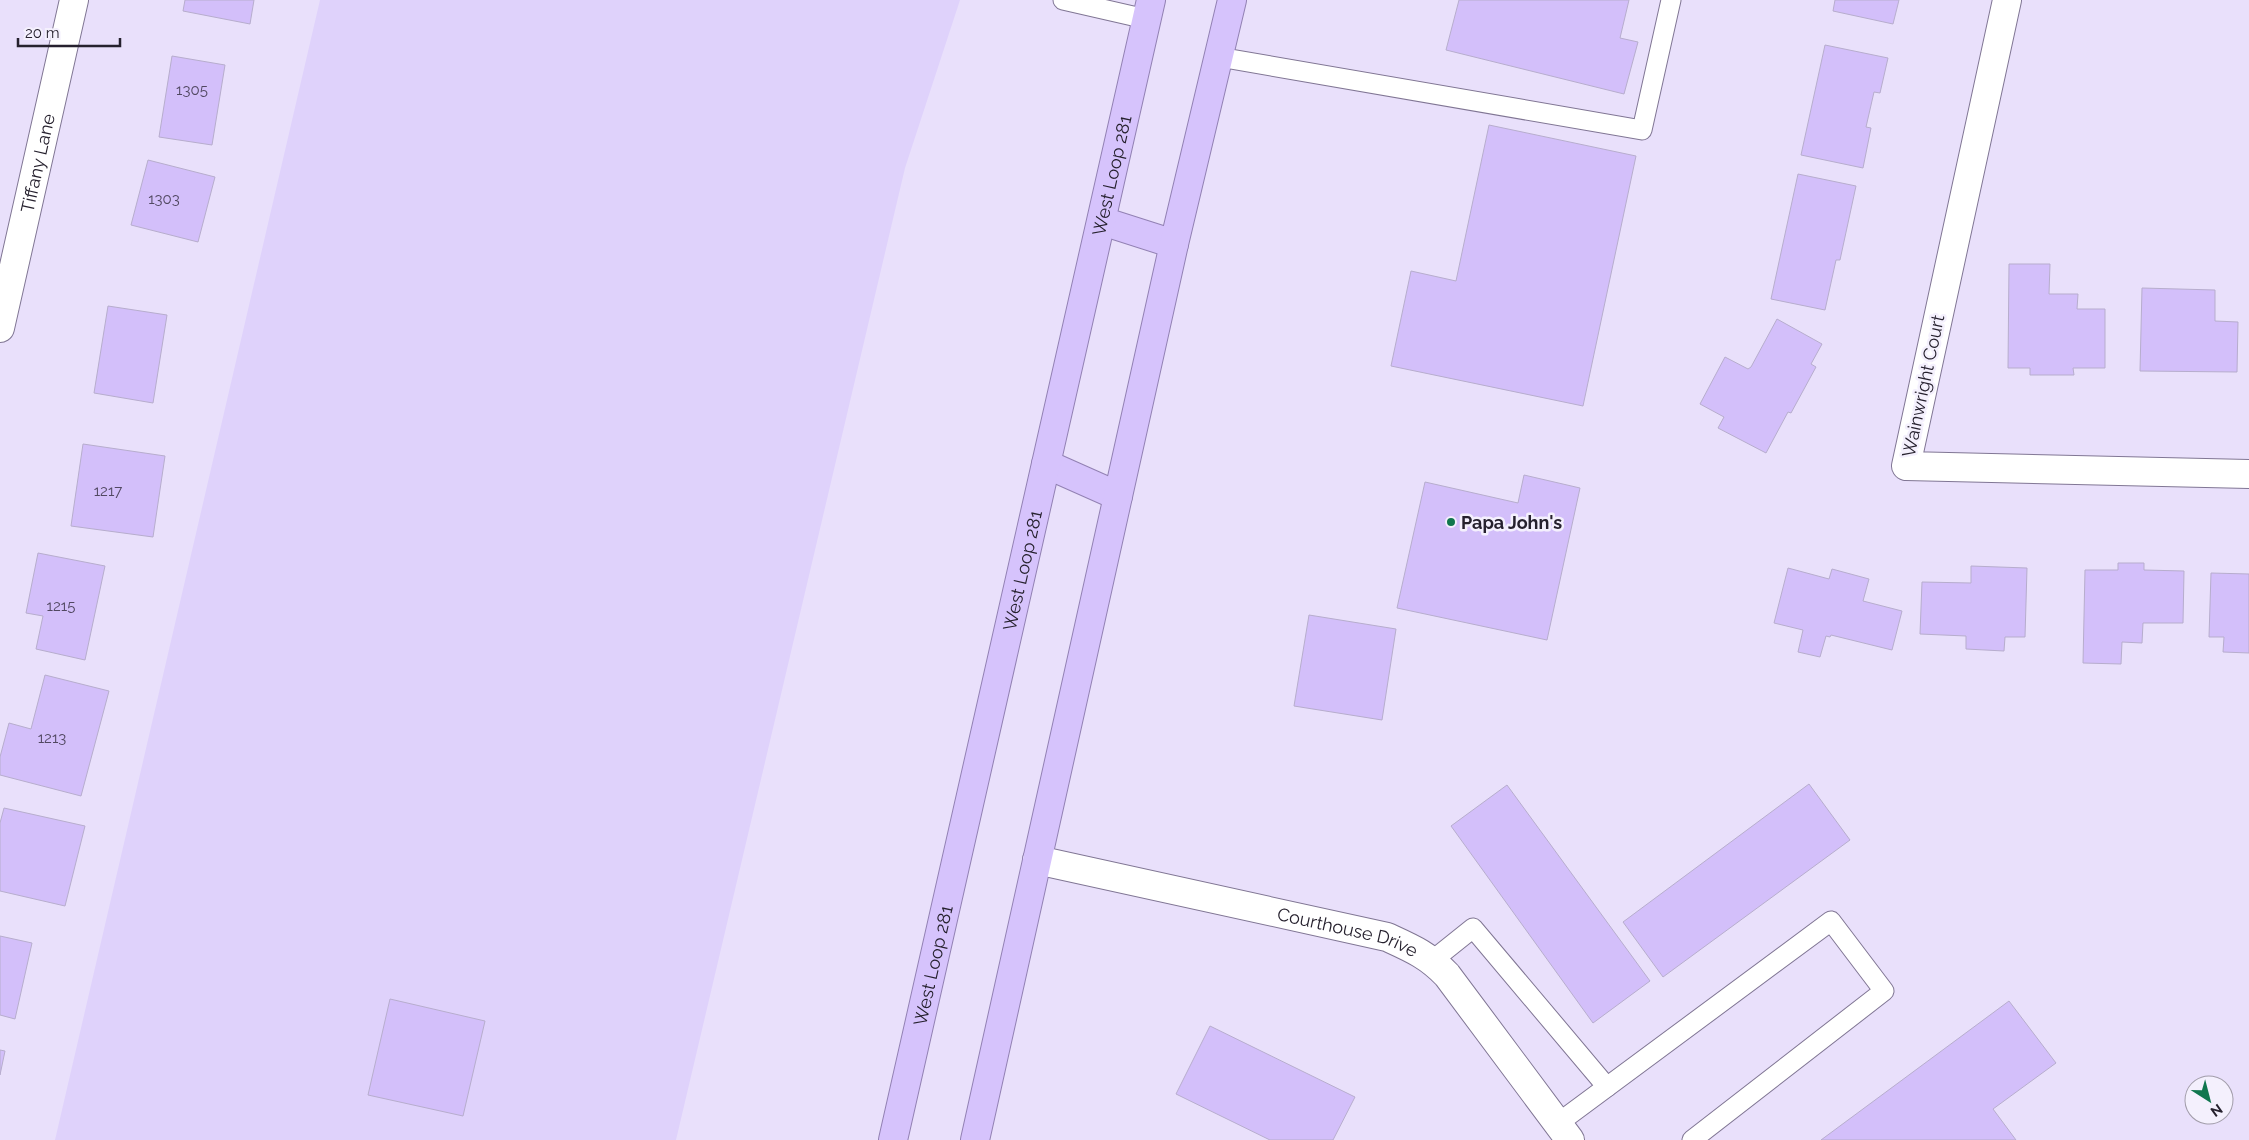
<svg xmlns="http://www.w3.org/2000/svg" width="2249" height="1140" viewBox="0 0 2249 1140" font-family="Raleway,sans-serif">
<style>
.built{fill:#dfd2fb}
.building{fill:#d3bffa;stroke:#b7adcd}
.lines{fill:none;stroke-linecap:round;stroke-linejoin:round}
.service-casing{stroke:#807694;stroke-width:21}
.minor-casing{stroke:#807694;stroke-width:30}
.trunk-casing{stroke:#9281b3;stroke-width:30}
.service{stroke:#fff;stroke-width:19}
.minor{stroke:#fff;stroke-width:28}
.trunk{stroke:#d6c3fc;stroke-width:28}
.poi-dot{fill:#10764e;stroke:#f4f0fd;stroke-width:2}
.labels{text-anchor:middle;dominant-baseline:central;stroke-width:5;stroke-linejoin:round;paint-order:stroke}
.number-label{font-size:15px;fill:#514861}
.street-label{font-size:18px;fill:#26212e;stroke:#f4f0fd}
.poi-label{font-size:18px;font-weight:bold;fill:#26212e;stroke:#f4f0fd;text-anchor:start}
</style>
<rect width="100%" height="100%" fill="#e9e0fb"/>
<!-- built -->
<path class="built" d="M 320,0 L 960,0 L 905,168 L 676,1140 L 55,1140 Z"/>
<!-- building -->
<g class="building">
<path d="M 185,0 L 254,0 L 250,24 L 183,11 Z"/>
<path d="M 1459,0 L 1629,0 L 1620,38 L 1638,42 L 1624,94 L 1446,50 Z"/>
<path d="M 1835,0 L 1899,0 L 1893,24 L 1833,11 Z"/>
<path d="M 1825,45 L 1888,58 L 1880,93 L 1874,92 L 1866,127 L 1871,128 L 1863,168 L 1801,155 Z"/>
<path d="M 172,56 L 225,65 L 212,145 L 159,137 Z"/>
<path d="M 1489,125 L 1636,156 L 1583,406 L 1391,366 L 1411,271 L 1456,281 Z"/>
<path d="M 148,160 L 215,177 L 198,242 L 131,225 Z"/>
<path d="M 1798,174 L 1856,186 L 1840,260 L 1836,260 L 1825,310 L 1771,299 Z"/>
<path d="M 2009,264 L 2050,264 L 2049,294 L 2078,294 L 2077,309 L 2105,309 L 2105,368 L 2073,368 L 2074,375 L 2030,375 L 2030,368 L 2008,368 Z"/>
<path d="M 2142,288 L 2215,290 L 2215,321 L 2238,322 L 2237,372 L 2140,371 Z"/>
<path d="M 108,306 L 167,315 L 153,403 L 94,393 Z"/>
<path d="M 1777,319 L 1822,344 L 1811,364 L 1816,367 L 1791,413 L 1788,412 L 1766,453 L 1718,428 L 1724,417 L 1700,404 L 1725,357 L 1748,369 L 1751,367 Z"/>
<path d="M 83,444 L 165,456 L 153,537 L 71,526 Z"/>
<path d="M 1524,475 L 1580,488 L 1547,640 L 1397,608 L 1425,482 L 1518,503 Z"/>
<path d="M 38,553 L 105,566 L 85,660 L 36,649 L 43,616 L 26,613 Z"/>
<path d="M 2118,563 L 2144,563 L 2144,570 L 2184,571 L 2183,623 L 2143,623 L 2142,643 L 2122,642 L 2121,664 L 2083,663 L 2085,570 L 2118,570 Z"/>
<path d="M 1971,566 L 2027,568 L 2025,637 L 2005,637 L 2004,651 L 1966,649 L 1966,636 L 1920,634 L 1922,582 L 1971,583 Z"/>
<path d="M 1788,568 L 1829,579 L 1832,569 L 1869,579 L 1863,601 L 1902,611 L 1892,650 L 1831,635 L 1830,637 L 1826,636 L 1820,657 L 1798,652 L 1803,630 L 1774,623 Z"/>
<path d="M 2211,573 L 2249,574 L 2249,653 L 2223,652 L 2224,637 L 2209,637 Z"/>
<path d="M 1309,615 L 1396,629 L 1382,720 L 1294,706 Z"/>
<path d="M 45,675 L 109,691 L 81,796 L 0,775 L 0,757 L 9,723 L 31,729 Z"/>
<path d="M 1809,784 L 1850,840 L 1663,977 L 1623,922 Z"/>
<path d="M 1507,785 L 1650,981 L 1593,1023 L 1451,826 Z"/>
<path d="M 4,808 L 85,826 L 65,906 L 0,891 L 0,823 Z"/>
<path d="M 0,936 L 32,943 L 15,1019 L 0,1015 Z"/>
<path d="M 390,999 L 485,1021 L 463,1116 L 368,1095 Z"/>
<path d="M 2009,1001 L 2056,1063 L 1993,1109 L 2016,1140 L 1821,1140 Z"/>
<path d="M 1210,1026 L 1355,1097 L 1333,1140 L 1270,1140 L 1176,1094 Z"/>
<path d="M 0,1050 L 5,1051 L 0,1075 Z"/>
</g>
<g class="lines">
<defs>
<g id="service">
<path d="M 1063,0 L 1146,19"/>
<path d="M 1219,57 L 1642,130 L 1671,0"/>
<path d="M 1433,960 L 1473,928 L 1607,1087"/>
<path d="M 1557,1124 L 1831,921 L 1884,991 L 1692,1140"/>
</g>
<g id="minor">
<path d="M 2007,0 L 1906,466 L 2249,474"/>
<path id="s1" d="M 0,328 L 74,0"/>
<path id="s2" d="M 1037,860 L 1387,937 C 1411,948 1428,955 1447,975 L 1570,1140"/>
</g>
<g id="trunk">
<path d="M 1102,221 L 1174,244"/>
<path d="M 1046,464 L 1118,496"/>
<path id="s3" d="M 893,1140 L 1151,0"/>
<path d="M 975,1140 L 1174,244 L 1232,0"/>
</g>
</defs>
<!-- service casing -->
<use href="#service" class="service-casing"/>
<!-- minor casing -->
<use href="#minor" class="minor-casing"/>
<!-- trunk casing -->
<use href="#trunk" class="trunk-casing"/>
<!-- service -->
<use href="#service" class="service"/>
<!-- minor -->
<use href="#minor" class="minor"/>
<!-- trunk -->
<use href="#trunk" class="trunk"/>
</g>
<!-- markers -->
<circle class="poi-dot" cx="1451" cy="522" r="5"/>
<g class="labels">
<!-- number labels -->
<g class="number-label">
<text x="192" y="90">1305</text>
<text x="164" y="199">1303</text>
<text x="108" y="491">1217</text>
<text x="61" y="606">1215</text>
<text x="52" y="738">1213</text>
</g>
<!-- street labels -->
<g class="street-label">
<text stroke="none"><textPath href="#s1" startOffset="169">Tiffany Lane</textPath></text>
<text stroke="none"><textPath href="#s3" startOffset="989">West Loop 281</textPath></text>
<text transform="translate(1923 386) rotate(-78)">Wainwright Court</text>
<text stroke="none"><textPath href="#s3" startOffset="584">West Loop 281</textPath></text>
<text stroke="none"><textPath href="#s2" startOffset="319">Courthouse Drive</textPath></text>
<text stroke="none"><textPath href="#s3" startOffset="179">West Loop 281</textPath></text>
</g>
<!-- poi labels -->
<g class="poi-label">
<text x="1461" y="522">Papa John's</text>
</g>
</g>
<!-- north arrow -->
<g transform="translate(2209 1100) rotate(144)"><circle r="24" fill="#f4f0fd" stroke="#a29daa"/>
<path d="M0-4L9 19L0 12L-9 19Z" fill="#10764e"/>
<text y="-8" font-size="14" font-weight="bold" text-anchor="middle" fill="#26212e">N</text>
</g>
<!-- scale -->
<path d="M18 38v8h102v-8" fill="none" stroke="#26212e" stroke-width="2.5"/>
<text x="25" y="38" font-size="15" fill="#26212e" stroke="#f4f0fd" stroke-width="4" paint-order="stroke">20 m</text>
</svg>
